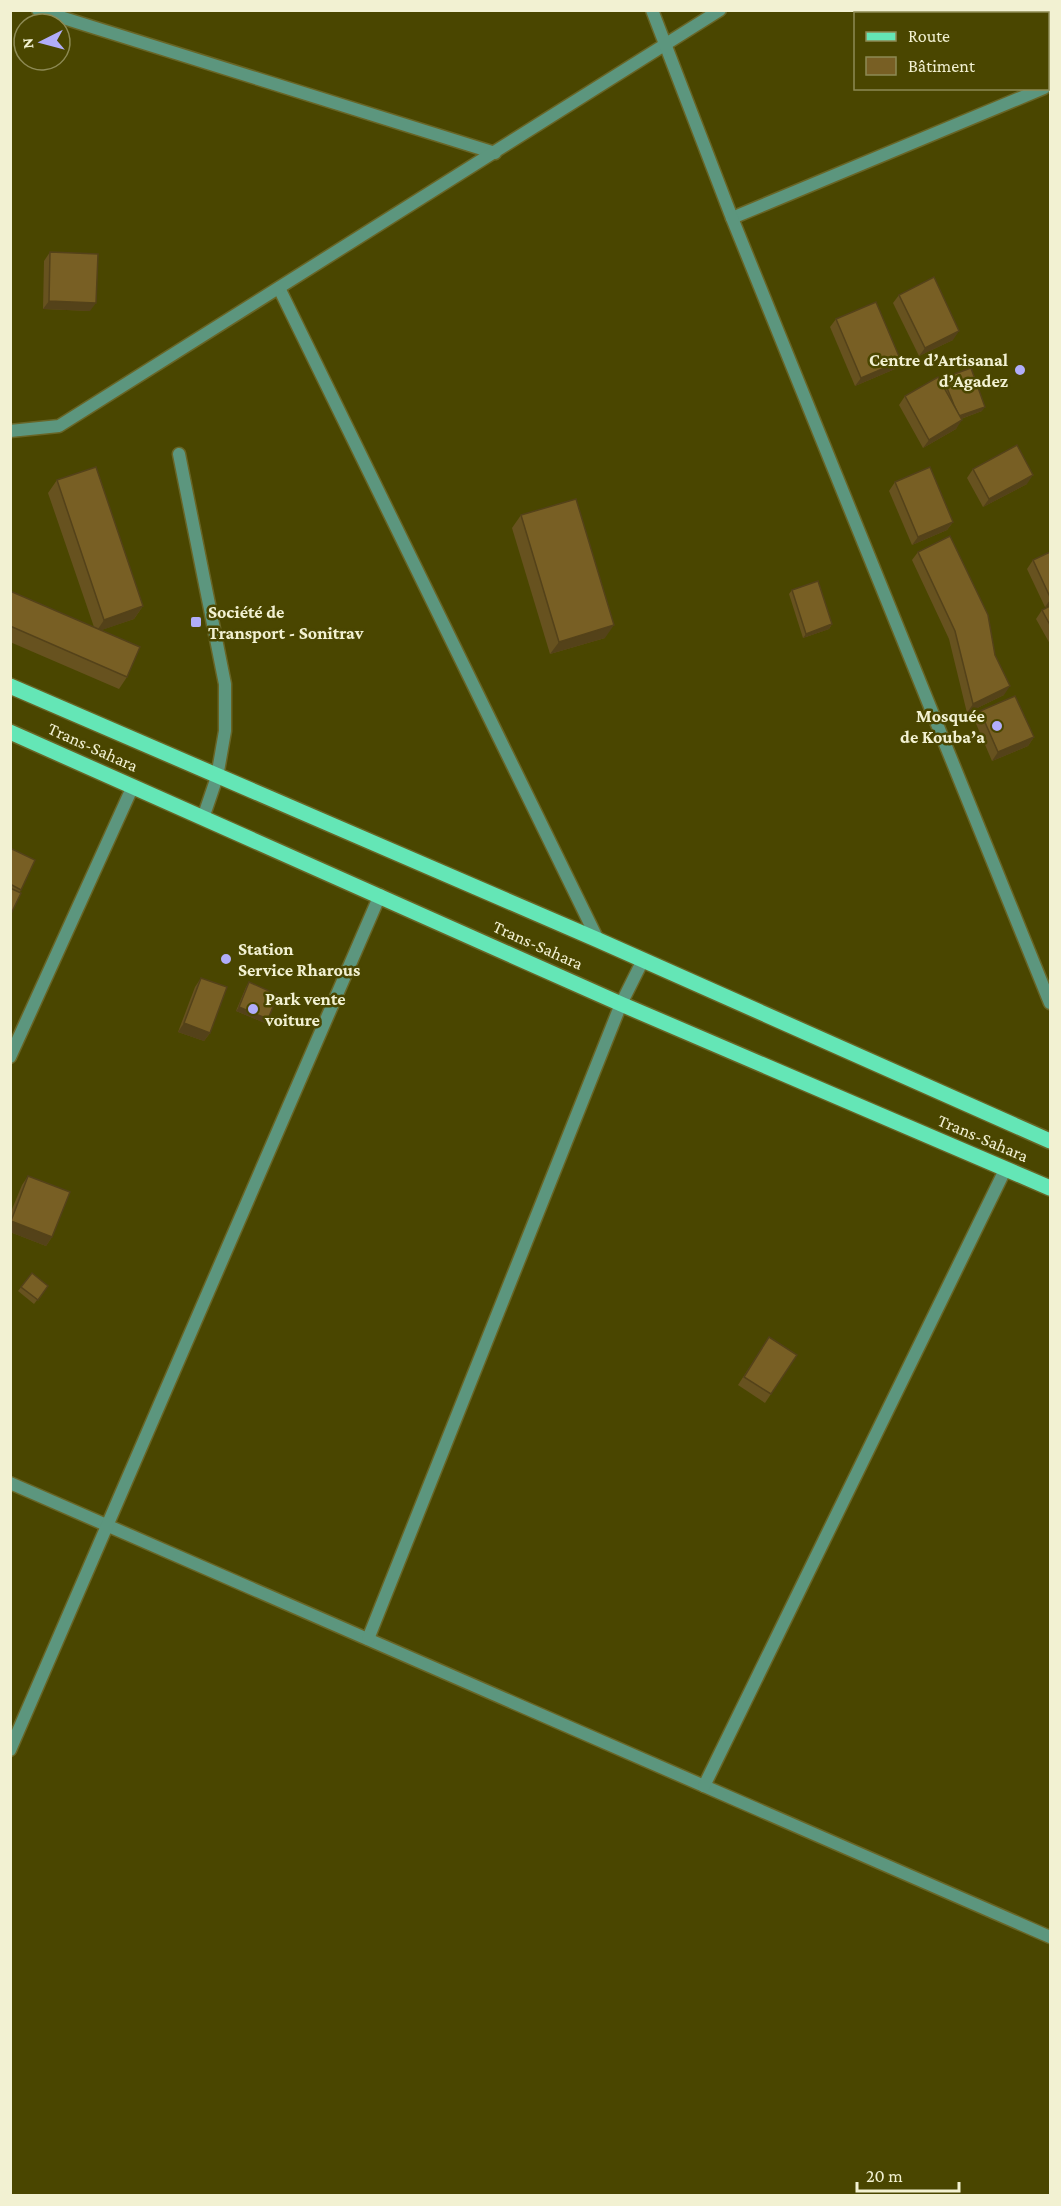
<svg xmlns="http://www.w3.org/2000/svg" width="1061" height="2206" viewBox="0 0 1061 2206" font-family="'Crimson Pro',serif">
<style>
.lines{fill:none;stroke-linecap:round;stroke-linejoin:round}
.service-casing{stroke:#686526;stroke-width:15}
.minor-casing{stroke:#686526;stroke-width:15}
.tertiary-casing{stroke:#686526;stroke-width:15}
.primary-casing{stroke:#686526;stroke-width:18}
.service{stroke:#5c967e;stroke-width:12}
.minor{stroke:#5c967e;stroke-width:12}
.tertiary{stroke:#5c967e;stroke-width:12}
.primary{stroke:#64e6b6;stroke-width:15}
.wall{fill:#67521f}
.shaded-wall{fill:#544219}
.building{fill:#785f24;stroke:#544219;stroke-width:1.5}
.poi-dot{fill:#b1adfa;stroke:#4a4600;stroke-width:2}
.labels{text-anchor:middle;dominant-baseline:central;stroke-width:5;stroke-linejoin:round;paint-order:stroke}
.poi-label{font-size:18px;font-weight:bold;fill:#f2f1d2;stroke:#4a4600;text-anchor:start}
.street-label{font-size:18px;fill:#f2f1d2;stroke:#4a4600}
</style>
<rect width="100%" height="100%" fill="#4a4600"/>
<g class="lines">
<defs>
<path id="service" d="M 179,454 L 225,684 L 225,731 L 217,777 L 203,818"/>
<g id="minor">
<path d="M 38,10 L 495,153"/>
<path d="M 732,218 L 1044,88"/>
<path d="M 279,288 L 598,940"/>
<path d="M 10,431 L 59,426 L 720,10"/>
<path d="M 10,1057 L 133,786"/>
<path d="M 10,1483 L 1050,1937"/>
<path d="M 368,1639 L 621,1004 L 643,960"/>
<path d="M 10,1750 L 380,895"/>
<path d="M 704,1786 L 1005,1170"/>
</g>
<path id="tertiary" d="M 652,10 L 732,218 L 1050,1003"/>
<g id="primary">
<path d="M 10,686 L 598,940 L 1050,1141"/>
<path d="M 10,732 L 621,1004 L 1050,1188"/>
</g>
</defs>
<!-- service casing -->
<use href="#service" class="service-casing"/>
<!-- minor casing -->
<use href="#minor" class="minor-casing"/>
<!-- tertiary casing -->
<use href="#tertiary" class="tertiary-casing"/>
<!-- primary casing -->
<use href="#primary" class="primary-casing"/>
<!-- service -->
<use href="#service" class="service"/>
<!-- minor -->
<use href="#minor" class="minor"/>
<!-- tertiary -->
<use href="#tertiary" class="tertiary"/>
<!-- primary -->
<use href="#primary" class="primary"/>
</g>
<!-- wall -->
<g class="wall">
<path d="M 50,252 L 90,311 L 43,309 L 44,261 Z"/>
<path d="M 899,295 L 953,340 L 919,356 L 893,303 Z"/>
<path d="M 836,319 L 895,369 L 855,386 L 830,327 Z"/>
<path d="M 943,378 L 982,411 L 961,419 L 956,429 L 923,448 L 899,405 L 905,396 L 940,382 Z"/>
<path d="M 973,469 L 1027,484 L 983,507 L 967,478 Z"/>
<path d="M 57,480 L 143,606 L 134,619 L 101,630 L 127,677 L 119,689 L 10,642 L 10,591 L 94,627 L 48,493 Z"/>
<path d="M 895,482 L 953,522 L 947,530 L 912,545 L 889,491 Z"/>
<path d="M 521,515 L 605,638 L 550,654 L 512,528 Z"/>
<path d="M 918,552 L 995,655 L 1004,695 L 967,713 L 949,639 L 912,560 Z"/>
<path d="M 1050,552 L 1050,605 L 1045,607 L 1027,569 L 1033,560 Z"/>
<path d="M 792,590 L 832,624 L 829,629 L 803,638 L 789,594 Z"/>
<path d="M 1050,606 L 1050,644 L 1036,619 L 1042,610 Z"/>
<path d="M 980,711 L 1034,737 L 1028,746 L 992,761 L 974,719 Z"/>
<path d="M 10,848 L 21,890 L 10,916 Z"/>
<path d="M 201,978 L 210,1033 L 204,1041 L 178,1032 L 195,987 Z"/>
<path d="M 249,982 L 268,1019 L 265,1023 L 236,1011 L 246,987 Z"/>
<path d="M 28,1176 L 52,1237 L 46,1246 L 10,1232 L 10,1214 L 22,1185 Z"/>
<path d="M 32,1273 L 48,1286 L 34,1304 L 18,1291 Z"/>
<path d="M 769,1337 L 771,1394 L 765,1403 L 738,1385 Z"/>
</g>
<!-- shaded-wall -->
<g class="shaded-wall">
<path d="M 49,301 L 96,303 L 90,311 L 43,309 Z"/>
<path d="M 959,331 L 953,340 L 919,356 L 925,348 Z"/>
<path d="M 901,361 L 895,369 L 855,386 L 861,378 Z"/>
<path d="M 985,407 L 982,411 L 955,421 L 958,417 Z"/>
<path d="M 962,420 L 956,429 L 923,448 L 929,440 Z"/>
<path d="M 1033,475 L 1027,484 L 983,507 L 989,499 Z"/>
<path d="M 953,522 L 947,530 L 912,545 L 918,537 Z"/>
<path d="M 1050,600 L 1050,605 L 1045,607 Z"/>
<path d="M 143,606 L 134,619 L 96,632 L 104,620 Z"/>
<path d="M 832,624 L 829,629 L 803,638 L 806,634 Z"/>
<path d="M 614,625 L 605,638 L 550,654 L 559,642 Z"/>
<path d="M 1010,686 L 1004,695 L 967,713 L 973,704 Z"/>
<path d="M 1034,737 L 1028,746 L 992,761 L 998,752 Z"/>
<path d="M 239,1007 L 268,1019 L 265,1023 L 236,1011 Z"/>
<path d="M 184,1023 L 210,1033 L 204,1041 L 178,1032 Z"/>
<path d="M 10,1221 L 52,1237 L 46,1246 L 10,1232 Z"/>
</g>
<!-- building -->
<g class="building">
<path d="M 50,252 L 98,254 L 96,303 L 49,301 Z"/>
<path d="M 934,277 L 959,331 L 925,348 L 899,295 Z"/>
<path d="M 876,302 L 901,361 L 861,378 L 836,319 Z"/>
<path d="M 971,368 L 985,407 L 959,416 L 954,405 L 943,378 Z"/>
<path d="M 938,377 L 962,420 L 929,440 L 905,396 Z"/>
<path d="M 1017,445 L 1033,475 L 989,499 L 973,469 Z"/>
<path d="M 96,467 L 143,606 L 104,620 L 57,480 Z"/>
<path d="M 930,467 L 953,522 L 918,537 L 895,482 Z"/>
<path d="M 576,499 L 614,625 L 559,642 L 521,515 Z"/>
<path d="M 950,536 L 988,615 L 995,655 L 1010,686 L 973,704 L 955,631 L 918,552 Z"/>
<path d="M 1050,552 L 1050,597 L 1033,560 Z"/>
<path d="M 818,581 L 832,624 L 806,634 L 792,590 Z"/>
<path d="M 10,591 L 140,647 L 127,677 L 10,626 Z"/>
<path d="M 1050,606 L 1050,625 L 1042,610 Z"/>
<path d="M 1015,696 L 1034,737 L 998,752 L 980,711 Z"/>
<path d="M 10,848 L 35,860 L 21,890 L 10,884 Z"/>
<path d="M 10,888 L 21,893 L 10,916 Z"/>
<path d="M 201,978 L 227,987 L 210,1033 L 184,1023 Z"/>
<path d="M 249,982 L 278,995 L 268,1019 L 239,1007 Z"/>
<path d="M 28,1176 L 70,1192 L 52,1237 L 11,1221 Z"/>
<path d="M 32,1273 L 48,1286 L 38,1300 L 21,1287 Z"/>
<path d="M 769,1337 L 797,1355 L 771,1394 L 744,1377 Z"/>
</g>
<!-- markers -->
<g class="poi-dot">
<circle cx="1020" cy="370" r="6"/>
<rect x="190" y="616" width="12" height="12" rx="3"/>
<circle cx="997" cy="726" r="6"/>
<circle cx="226" cy="959" r="6"/>
<circle cx="253" cy="1009" r="6"/>
</g>
<g class="labels">
<!-- poi labels -->
<g class="poi-label">
<text x="1008" y="360" text-anchor="end">Centre d’Artisanal<tspan x="1008" dy="21">d’Agadez</tspan></text>
<text x="208" y="612">Société de<tspan x="208" dy="21">Transport - Sonitrav</tspan></text>
<text x="985" y="716" text-anchor="end">Mosquée<tspan x="985" dy="21">de Kouba’a</tspan></text>
<text x="238" y="949">Station<tspan x="238" dy="21">Service Rharous</tspan></text>
<text x="265" y="999">Park vente<tspan x="265" dy="21">voiture</tspan></text>
</g>
<!-- street labels -->
<g class="street-label">
<text transform="translate(93 747) rotate(24)">Trans-Sahara</text>
<text transform="translate(538 945) rotate(24)">Trans-Sahara</text>
<text transform="translate(983 1138) rotate(23)">Trans-Sahara</text>
</g>
</g>
<!-- border -->
<rect width="1061" height="2206" fill="none" stroke="#f2f1d2" stroke-width="24"/>
<!-- legend -->
<rect x="854" y="12" width="195" height="78" fill="#4a4600" stroke="#8d8a54" stroke-width="1.5"/>
<rect x="866" y="32" width="30" height="9" fill="#64e6b6" stroke="#8d8a54" stroke-width="1.5"/>
<text x="908" y="42" font-size="18" fill="#f2f1d2">Route</text>
<rect x="866" y="57" width="30" height="18" fill="#785f24" stroke="#8d8a54" stroke-width="1.5"/>
<text x="908" y="72" font-size="18" fill="#f2f1d2">Bâtiment</text>
<!-- north arrow -->
<g transform="translate(42 42) rotate(264)"><circle r="28" fill="#4a4600" stroke="#8d8a54" stroke-width="1.5"/>
<path d="M0-4.5L10 22L0 15L-10 22Z" fill="#b1adfa"/>
<text y="-9" font-size="16" font-weight="bold" text-anchor="middle" fill="#f2f1d2">N</text>
</g>
<!-- scale -->
<path d="M857 2182v9h102v-9" fill="none" stroke="#f2f1d2" stroke-width="3"/>
<text x="866" y="2182" font-size="18" fill="#f2f1d2" stroke="#4a4600" stroke-width="4.5" paint-order="stroke">20 m</text>
</svg>
